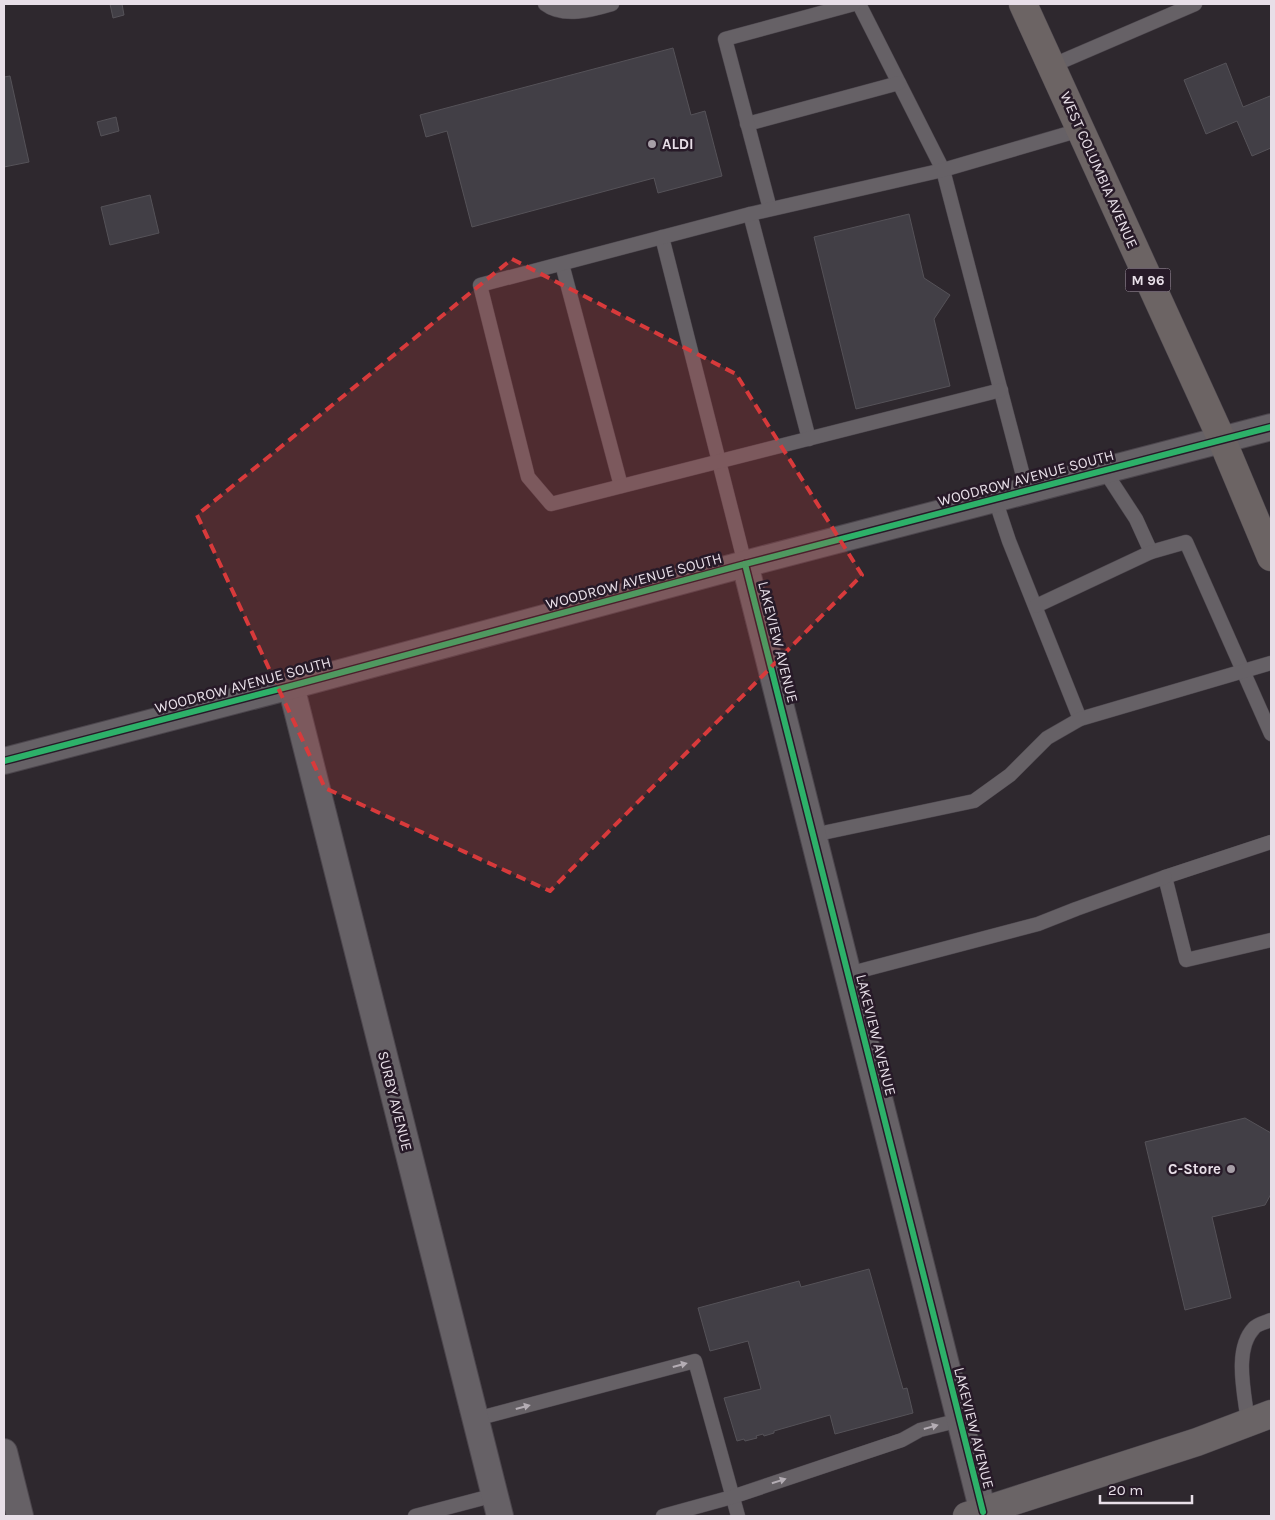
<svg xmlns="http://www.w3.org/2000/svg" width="1275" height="1520" viewBox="0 0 1275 1520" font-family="Karla,sans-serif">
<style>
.building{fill:#423f46;stroke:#555258}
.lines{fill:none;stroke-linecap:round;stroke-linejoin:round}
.service-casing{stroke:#4c464d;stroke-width:15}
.minor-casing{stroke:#4c464d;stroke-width:28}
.secondary-casing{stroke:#4c464d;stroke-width:29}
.primary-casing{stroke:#4c464d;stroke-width:29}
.service{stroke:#666166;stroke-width:14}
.minor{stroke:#666166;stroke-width:26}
.secondary{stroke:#6a6466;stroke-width:28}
.primary{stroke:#6c6464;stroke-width:28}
.cycleway-casing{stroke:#271a28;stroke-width:9}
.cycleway{stroke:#2db169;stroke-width:6}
.oneway{fill:#b4adb4}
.marked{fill:#d83a3b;fill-opacity:0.2;stroke:#d83a3b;stroke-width:4;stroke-dasharray:10 6;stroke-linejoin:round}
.poi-dot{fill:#a79fa7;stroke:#271a28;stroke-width:2}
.labels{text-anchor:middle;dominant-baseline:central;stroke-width:5;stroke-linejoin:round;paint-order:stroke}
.shield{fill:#271a28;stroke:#aea4ae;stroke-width:1}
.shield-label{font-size:14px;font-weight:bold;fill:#e8dfe8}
.poi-label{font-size:15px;font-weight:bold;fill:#e8dfe8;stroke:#271a28;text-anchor:start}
.street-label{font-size:15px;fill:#e8dfe8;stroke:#271a28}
</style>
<rect width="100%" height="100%" fill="#2e282e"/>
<!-- building -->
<g class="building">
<path d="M 110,4 L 122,4 L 124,15 L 113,18 Z"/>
<path d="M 673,48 L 691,115 L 705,111 L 722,176 L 658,193 L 654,178 L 472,227 L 447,131 L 426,137 L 420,115 Z"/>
<path d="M 1226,63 L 1243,107 L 1270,96 L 1271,99 L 1271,148 L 1252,156 L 1237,121 L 1206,134 L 1184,80 Z"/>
<path d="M 10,76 L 29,162 L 4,167 L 4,77 Z"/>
<path d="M 116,117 L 119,131 L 101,136 L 97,122 Z"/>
<path d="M 150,195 L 159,233 L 110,245 L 101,207 Z"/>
<path d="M 909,214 L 924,278 L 950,295 L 934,319 L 950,386 L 856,409 L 814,237 Z"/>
<path d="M 1245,1118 L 1271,1133 L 1271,1194 L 1265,1205 L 1212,1217 L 1231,1298 L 1185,1310 L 1145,1142 Z"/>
<path d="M 869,1269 L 903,1389 L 907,1388 L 913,1413 L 835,1434 L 830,1415 L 774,1431 L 774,1433 L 764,1436 L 763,1434 L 756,1436 L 757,1438 L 745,1441 L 744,1439 L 737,1441 L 724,1398 L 761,1389 L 748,1341 L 710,1351 L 698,1308 L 799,1281 L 801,1287 Z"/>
</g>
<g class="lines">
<defs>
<g id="service">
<path d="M 545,4 C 563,18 592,10 612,4"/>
<path d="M 859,4 L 943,170 L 1027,491"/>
<path d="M 1051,66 L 1195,4"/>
<path d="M 747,124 L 899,83"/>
<path d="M 770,209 L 725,39 L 854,4"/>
<path d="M 750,214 L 809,439"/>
<path d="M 662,237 L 745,564"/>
<path d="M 562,264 L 621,486"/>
<path d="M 1001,390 L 551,504 L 528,477 L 480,285 L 750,214 L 943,170 L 1080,130"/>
<path d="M 1104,470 L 1136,519 L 1151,552 L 1186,542 L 1271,734"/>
<path d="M 995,499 L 1009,541 L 1080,719"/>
<path d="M 1036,606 L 1151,552"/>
<path d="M 813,835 L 974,801 L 1010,775 L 1047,738 L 1080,719 L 1271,663"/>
<path d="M 1271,842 L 1165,877 L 1186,960 L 1271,940"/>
<path d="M 848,974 L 1038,924 L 1076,909 L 1165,877"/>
<path d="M 476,1419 L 695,1361 L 738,1516"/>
<path d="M 1248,1423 C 1245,1395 1233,1350 1254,1328 C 1257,1324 1266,1322 1271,1320"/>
<path d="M 415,1516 L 495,1495"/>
<path d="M 663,1516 L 732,1497 L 902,1440 L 920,1430 L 960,1420"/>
</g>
<g id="minor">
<path d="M 745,564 L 983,1512"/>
<path d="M 291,686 L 500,1516"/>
<path d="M 4,761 L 291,686 L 745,564 L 1271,427"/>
<path d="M 4,1452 L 20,1516"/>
</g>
<path id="secondary" d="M 967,1516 L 1197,1442 L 1271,1414"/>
<path id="primary" d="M 1023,4 L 1222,440 L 1271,557"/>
</defs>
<!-- service casing -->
<use href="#service" class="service-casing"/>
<!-- minor casing -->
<use href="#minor" class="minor-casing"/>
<!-- secondary casing -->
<use href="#secondary" class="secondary-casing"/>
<!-- primary casing -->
<use href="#primary" class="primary-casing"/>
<!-- service -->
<use href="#service" class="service"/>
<!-- minor -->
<use href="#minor" class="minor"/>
<!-- secondary -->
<use href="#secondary" class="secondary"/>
<!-- primary -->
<use href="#primary" class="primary"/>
<defs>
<g id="cycleway">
<path d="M 745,564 L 983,1512"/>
<path d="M 4,761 L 291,686 L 745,564 L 1271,427"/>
</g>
</defs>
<!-- cycleway casing -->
<use href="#cycleway" class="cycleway-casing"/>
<!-- cycleway -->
<use href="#cycleway" class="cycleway"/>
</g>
<!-- one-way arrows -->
<defs><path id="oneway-solid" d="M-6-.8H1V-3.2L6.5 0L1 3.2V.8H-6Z" transform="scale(1.25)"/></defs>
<g class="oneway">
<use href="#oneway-solid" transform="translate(680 1365) rotate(-15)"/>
<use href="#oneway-solid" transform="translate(523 1407) rotate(-15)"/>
<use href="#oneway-solid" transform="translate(931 1427) rotate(-16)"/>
<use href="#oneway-solid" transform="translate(779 1481) rotate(-18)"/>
</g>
<!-- marked area -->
<path class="marked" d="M 512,259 L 736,374 L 862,575 L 550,891 L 325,788 L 197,515 Z"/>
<!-- markers -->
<g class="poi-dot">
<circle cx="652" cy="144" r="5"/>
<circle cx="1231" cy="1169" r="5"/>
</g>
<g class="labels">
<!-- shield labels -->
<rect class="shield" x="1125.5" y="268.5" width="45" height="23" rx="4"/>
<g class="shield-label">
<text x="1148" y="280">M 96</text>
</g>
<!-- poi labels -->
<g class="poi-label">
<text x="662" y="144">ALDI</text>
<text x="1221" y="1169" text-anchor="end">C-Store</text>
</g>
<!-- street labels -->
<g class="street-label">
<text transform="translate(1099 170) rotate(66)">WEST COLUMBIA AVENUE</text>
<text transform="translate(1026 478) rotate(-15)">WOODROW AVENUE SOUTH</text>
<text transform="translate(634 581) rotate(-15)">WOODROW AVENUE SOUTH</text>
<text transform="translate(778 642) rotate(76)">LAKEVIEW AVENUE</text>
<text transform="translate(243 685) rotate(-15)">WOODROW AVENUE SOUTH</text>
<text transform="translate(876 1035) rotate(76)">LAKEVIEW AVENUE</text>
<text transform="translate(395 1101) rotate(76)">SURBY AVENUE</text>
<text transform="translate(974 1428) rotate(76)">LAKEVIEW AVENUE</text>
</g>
</g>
<!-- border -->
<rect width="1275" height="1520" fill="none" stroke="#e8dfe8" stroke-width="10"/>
<!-- scale -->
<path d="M1100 1495v8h92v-8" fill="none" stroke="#e8dfe8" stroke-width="2.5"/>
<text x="1108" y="1495" font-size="15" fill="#e8dfe8" stroke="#271a28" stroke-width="4" paint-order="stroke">20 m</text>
</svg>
